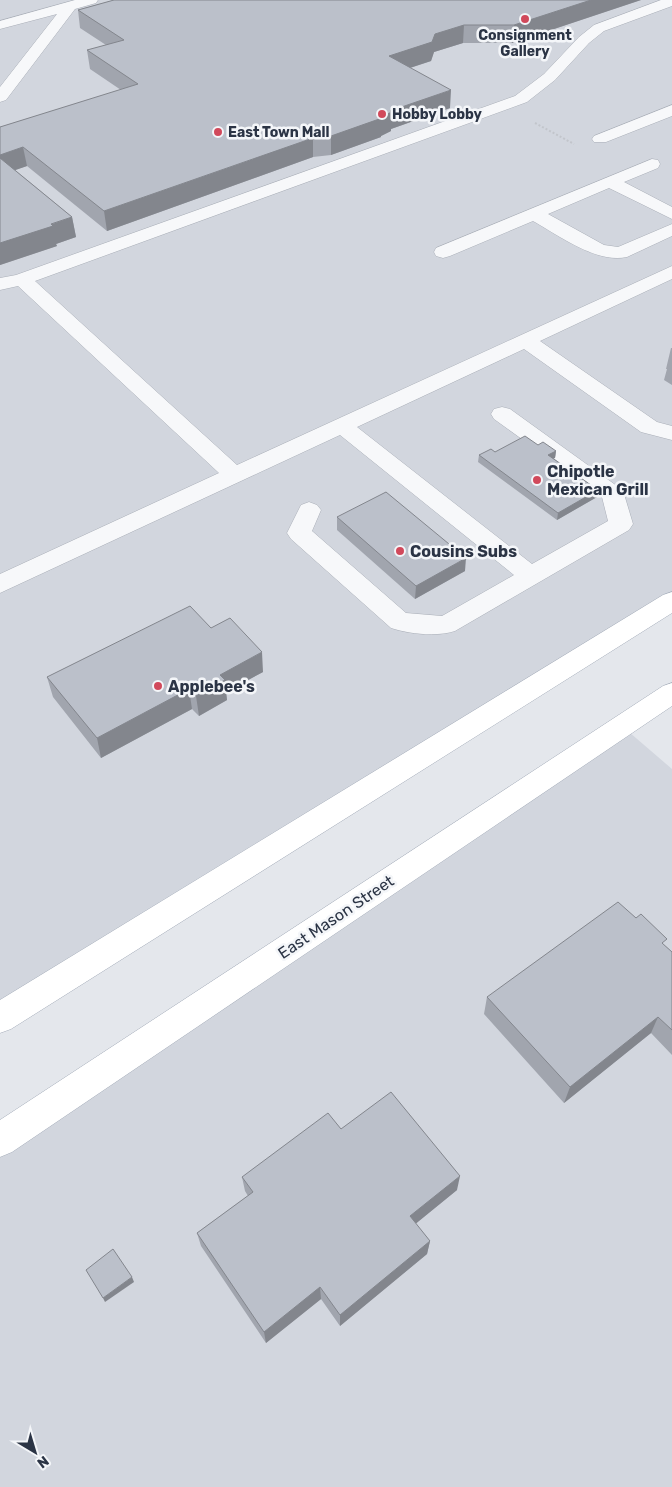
<svg xmlns="http://www.w3.org/2000/svg" width="672" height="1487" viewBox="0 0 672 1487" font-family="Rubik,sans-serif">
<style>
.built{fill:#d2d6de}
.lines{fill:none;stroke-linecap:round;stroke-linejoin:round}
.minor-casing{stroke:#a9aeb7;stroke-width:1}
.major-casing{stroke:#a3abb8;stroke-width:1}
.path{stroke:#c2c5cb;stroke-width:2;stroke-dasharray:2 2;stroke-linecap:butt}
.minor{fill:#f7f8fa;fill-rule:evenodd}
.major{fill:#fff;fill-rule:evenodd}
.wall{fill:#a1a5ae}
.shaded-wall{fill:#83868d}
.building{fill:#bbc0ca;stroke:#83868d}
.poi-dot{fill:#d1495b;stroke:#f4f6f9;stroke-width:2}
.labels{text-anchor:middle;dominant-baseline:central;stroke-width:5;stroke-linejoin:round;paint-order:stroke}
.far-poi-label{font-size:14px;font-weight:bold;fill:#2b3445;stroke:#f4f6f9;text-anchor:start}
.poi-label{font-size:16px;font-weight:bold;fill:#2b3445;stroke:#f4f6f9;text-anchor:start}
.street-label{font-size:16px;fill:#2b3445;stroke:#f4f6f9}
</style>
<rect width="100%" height="100%" fill="#e4e7ec"/>
<!-- built -->
<g class="built">
<path d="M 0,0 L 672,0 L 672,601 L 0,1018 Z"/>
<path d="M 622,726 L 672,769 L 672,1487 L 0,1487 L 0,1140 Z"/>
</g>
<g class="lines">
<defs>
<g id="minor">
<path d="M 75,0 L 98,0 L 96,3 L 75,9 L 6,100 L 0,102 L 0,87 L 57,14 L 0,29 L 0,21 Z"/>
<path d="M 661,0 L 672,0 L 672,6 L 604,31 L 589,43 L 555,80 L 527,102 L 35,281 L 237,465 L 672,266 L 672,279 L 540,341 L 657,422 L 672,426 L 672,440 L 641,432 L 524,349 L 357,427 L 532,564 L 608,521 L 602,497 L 494,419 L 491,414 L 494,409 L 502,407 L 510,409 L 621,489 L 624,494 L 633,524 L 629,530 L 455,631 C 437,637 409,634 391,628 L 291,539 L 287,533 L 301,505 L 309,502 L 317,505 L 321,510 L 312,531 L 406,613 L 442,616 L 514,575 L 340,435 L 0,593 L 0,574 L 219,473 L 18,286 L 0,290 L 0,278 L 16,275 L 515,96 L 544,74 L 579,37 L 594,25 Z"/>
<path d="M 672,105 L 672,116 L 606,142 L 594,142 L 592,139 L 594,136 Z"/>
<path d="M 652,159 L 658,160 L 660,164 L 658,168 L 624,182 L 672,207 L 672,219 L 609,188 L 548,214 L 604,245 L 618,247 L 672,224 L 672,236 L 627,257 C 597,264 558,235 533,221 L 450,256 L 443,258 L 436,256 L 434,252 L 436,248 Z"/>
</g>
<g id="major">
<path d="M 672,592 L 672,613 L 11,1029 L 0,1033 L 0,1000 L 663,595 Z"/>
<path d="M 672,683 L 672,706 L 12,1152 L 0,1157 L 0,1120 L 663,686 Z"/>
</g>
</defs>
<!-- minor casing -->
<use href="#minor" class="minor-casing"/>
<!-- major casing -->
<use href="#major" class="major-casing"/>
<!-- path -->
<path class="path" d="M 535,123 L 574,144"/>
<!-- minor -->
<use href="#minor" class="minor"/>
<!-- major -->
<use href="#major" class="major"/>
</g>
<!-- wall -->
<g class="wall">
<path d="M 114,0 L 641,0 L 512,43 L 463,43 L 434,52 L 431,61 L 410,68 L 450,108 L 391,129 L 391,131 L 381,136 L 381,137 L 331,155 L 313,157 L 107,231 L 27,166 L 15,170 L 72,217 L 76,237 L 56,244 L 57,246 L 0,265 L 0,127 L 121,90 L 90,69 L 87,50 L 106,45 L 80,28 L 78,10 Z"/>
<path d="M 671,348 L 672,348 L 672,385 L 664,380 L 667,369 L 666,369 Z"/>
<path d="M 538,445 L 556,451 L 555,458 L 553,458 L 598,490 L 597,497 L 557,520 L 478,462 L 479,455 Z"/>
<path d="M 337,517 L 465,571 L 415,599 L 337,530 Z"/>
<path d="M 211,628 L 263,672 L 226,692 L 227,700 L 199,716 L 192,709 L 101,758 L 53,697 L 47,677 Z"/>
<path d="M 664,945 L 672,952 L 672,1055 L 651,1033 L 564,1103 L 484,1014 L 487,997 Z"/>
<path d="M 341,1129 L 457,1190 L 415,1224 L 430,1241 L 427,1254 L 340,1326 L 321,1299 L 266,1343 L 201,1246 L 197,1233 L 248,1196 L 245,1191 L 242,1177 Z"/>
</g>
<!-- shaded-wall -->
<g class="shaded-wall">
<path d="M 591,0 L 641,0 L 512,43 L 514,25 Z"/>
<path d="M 464,25 L 463,43 L 434,52 L 431,61 L 388,75 L 389,56 L 435,34 Z"/>
<path d="M 451,90 L 450,108 L 391,129 L 391,131 L 381,136 L 381,137 L 331,155 L 331,136 L 380,117 L 390,111 Z"/>
<path d="M 313,138 L 313,157 L 107,231 L 104,211 Z"/>
<path d="M 23,147 L 27,166 L 1,175 L 0,171 L 0,155 Z"/>
<path d="M 72,217 L 76,237 L 56,244 L 57,246 L 0,265 L 0,243 Z"/>
<path d="M 556,451 L 555,458 L 547,462 L 548,455 Z"/>
<path d="M 598,490 L 597,497 L 557,520 L 558,513 Z"/>
<path d="M 466,558 L 465,571 L 415,599 L 416,586 Z"/>
<path d="M 262,652 L 263,672 L 226,692 L 227,700 L 199,716 L 196,696 L 220,675 Z"/>
<path d="M 189,689 L 192,709 L 101,758 L 97,738 Z"/>
<path d="M 658,1017 L 651,1033 L 564,1103 L 570,1087 Z"/>
<path d="M 460,1176 L 457,1190 L 408,1230 L 410,1216 Z"/>
<path d="M 430,1241 L 427,1254 L 340,1326 L 340,1315 Z"/>
<path d="M 132,1277 L 134,1282 L 105,1302 L 103,1298 Z"/>
<path d="M 320,1287 L 321,1299 L 266,1343 L 264,1332 Z"/>
</g>
<!-- building -->
<g class="building">
<path d="M 114,0 L 591,0 L 514,25 L 464,25 L 435,34 L 432,42 L 389,56 L 451,90 L 390,111 L 392,112 L 380,117 L 382,118 L 331,136 L 313,138 L 104,211 L 23,147 L 0,155 L 0,127 L 138,84 L 87,50 L 124,40 L 78,10 Z"/>
<path d="M 0,158 L 72,217 L 51,224 L 53,226 L 0,243 Z"/>
<path d="M 525,436 L 538,445 L 543,442 L 556,451 L 548,455 L 598,490 L 558,513 L 479,455 L 491,449 L 495,452 Z"/>
<path d="M 386,492 L 466,558 L 416,586 L 337,517 Z"/>
<path d="M 190,606 L 211,628 L 230,618 L 262,652 L 220,675 L 225,680 L 196,696 L 189,689 L 97,738 L 47,677 Z"/>
<path d="M 618,902 L 636,918 L 641,914 L 667,939 L 662,943 L 672,952 L 672,1030 L 658,1017 L 570,1087 L 487,997 Z"/>
<path d="M 391,1092 L 460,1176 L 410,1216 L 430,1241 L 340,1315 L 320,1287 L 264,1332 L 197,1233 L 253,1192 L 242,1177 L 328,1113 L 341,1129 Z"/>
<path d="M 113,1249 L 132,1277 L 103,1298 L 86,1270 Z"/>
</g>
<!-- markers -->
<g class="poi-dot">
<circle cx="525" cy="19" r="5"/>
<circle cx="382" cy="114" r="5"/>
<circle cx="218" cy="132" r="5"/>
<circle cx="537" cy="480" r="5"/>
<circle cx="400" cy="551" r="5"/>
<circle cx="158" cy="686" r="5"/>
</g>
<g class="labels">
<!-- far-poi labels -->
<g class="far-poi-label">
<text x="525" y="35" text-anchor="middle">Consignment<tspan x="525" dy="16">Gallery</tspan></text>
<text x="392" y="114">Hobby Lobby</text>
<text x="228" y="132">East Town Mall</text>
</g>
<!-- poi labels -->
<g class="poi-label">
<text x="547" y="471">Chipotle<tspan x="547" dy="18">Mexican Grill</tspan></text>
<text x="410" y="551">Cousins Subs</text>
<text x="168" y="686">Applebee's</text>
</g>
<!-- street labels -->
<g class="street-label">
<text transform="translate(336 917) rotate(-34)">East Mason Street</text>
</g>
</g>
<!-- north arrow -->
<g transform="translate(35 1452) rotate(142)" stroke="#f4f6f9" stroke-width="4" paint-order="stroke">
<path d="M0-4L9 19L0 12L-9 19Z" fill="#2b3445"/>
<text y="-8" font-size="14" font-weight="bold" text-anchor="middle" fill="#2b3445">N</text>
</g>
</svg>
